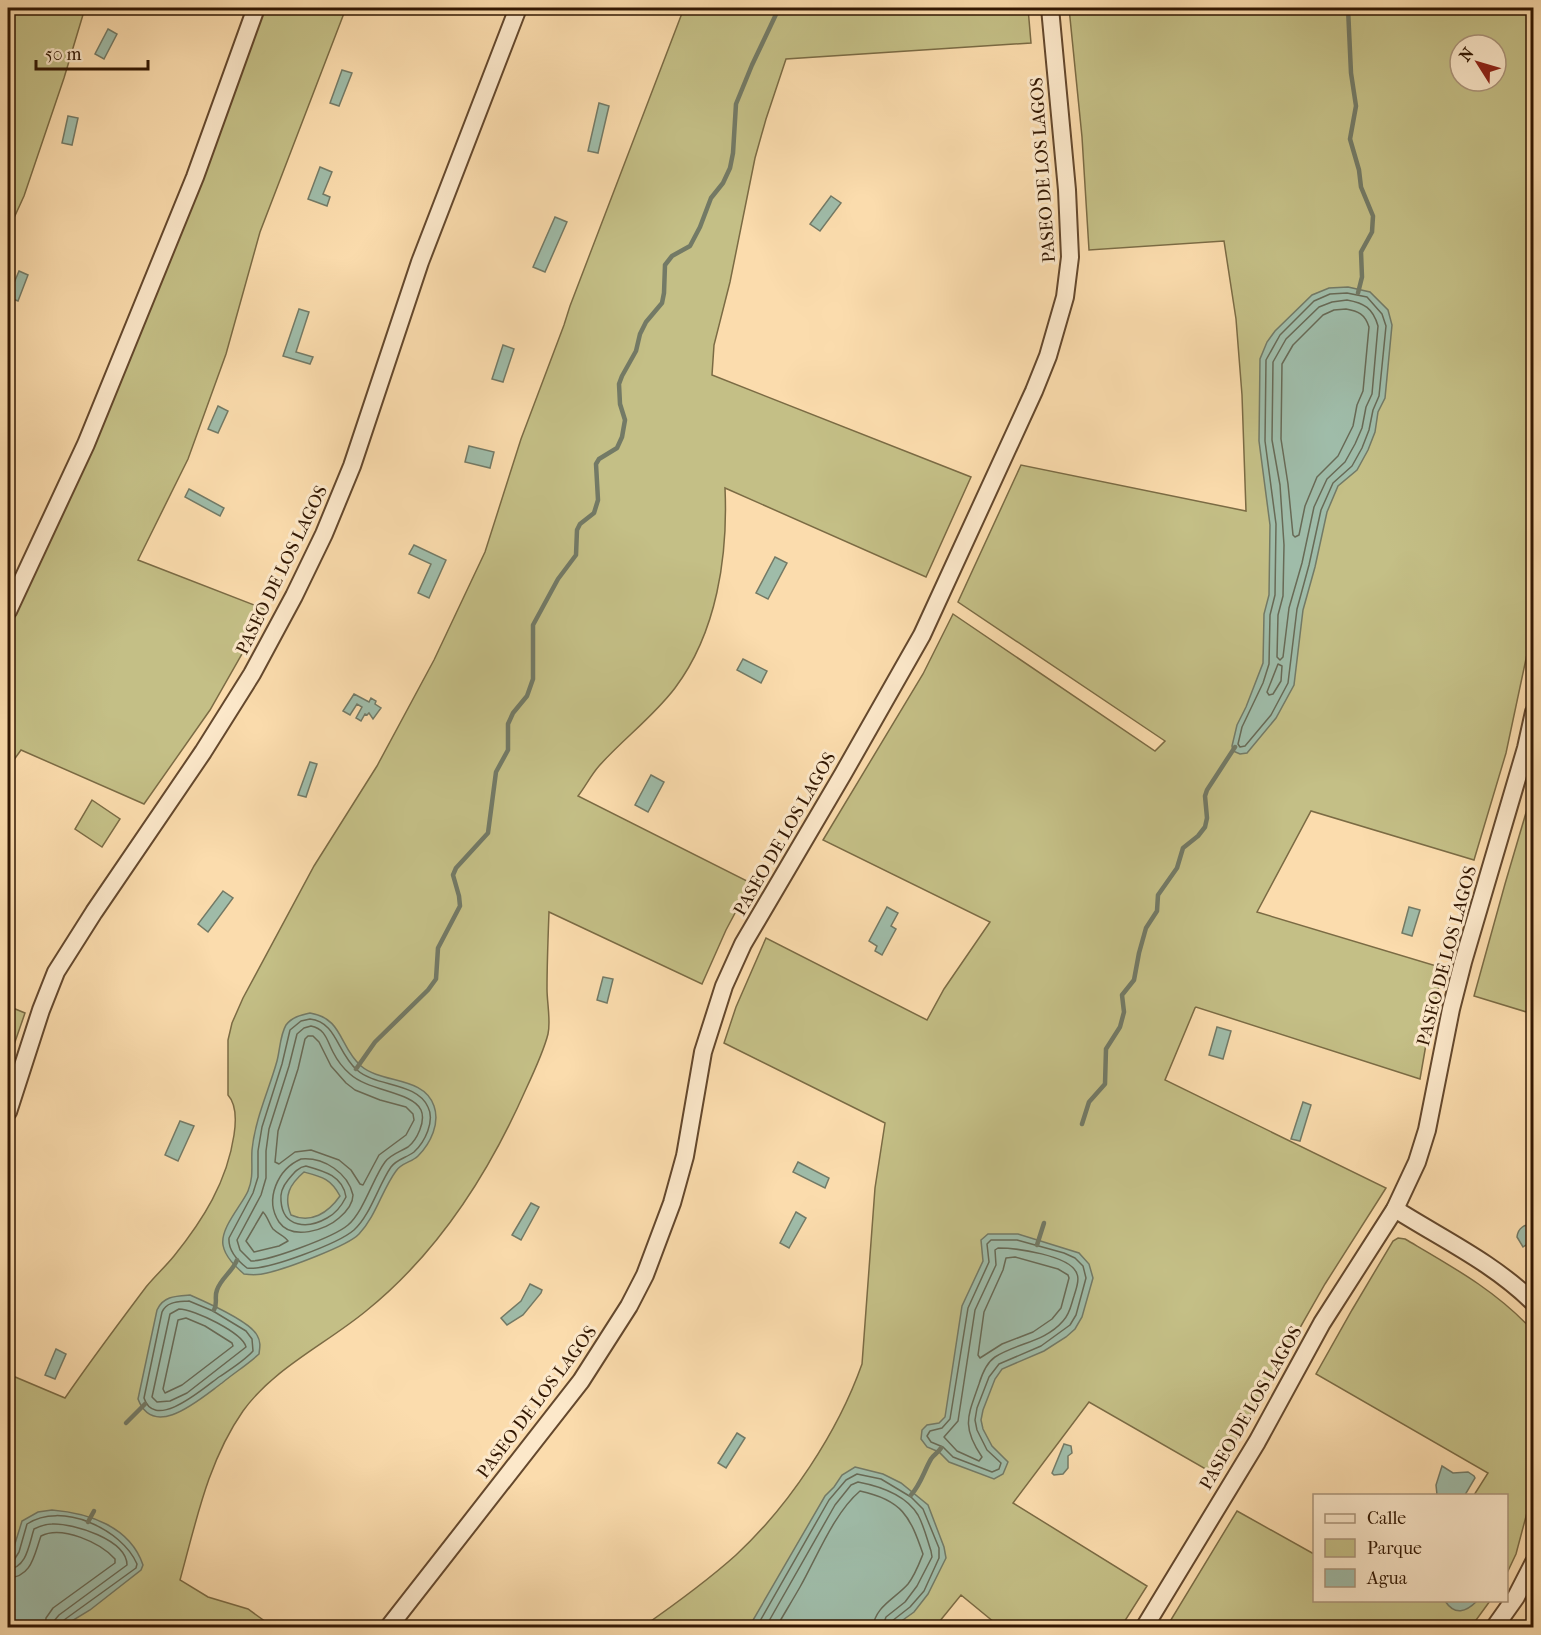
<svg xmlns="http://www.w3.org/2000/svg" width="1541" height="1635" viewBox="0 0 1541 1635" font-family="'IM FELL French Canon',serif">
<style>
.green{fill:#c4bf86;stroke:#7b6b44;stroke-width:1.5;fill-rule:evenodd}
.water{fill:#9fbca9;stroke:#737a66;stroke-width:1.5;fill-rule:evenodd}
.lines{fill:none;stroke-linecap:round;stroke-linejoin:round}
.shore{stroke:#686a56;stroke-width:1.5}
.stream{stroke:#737a66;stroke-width:4.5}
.minor-casing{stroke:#64482d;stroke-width:20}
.minor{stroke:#fce8ca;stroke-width:16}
.labels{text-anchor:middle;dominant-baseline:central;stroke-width:6;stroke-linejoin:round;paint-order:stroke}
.street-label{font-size:18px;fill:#321702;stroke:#fce8ca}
</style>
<rect width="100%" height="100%" fill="#fbdcad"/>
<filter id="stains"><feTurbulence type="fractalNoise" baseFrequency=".00333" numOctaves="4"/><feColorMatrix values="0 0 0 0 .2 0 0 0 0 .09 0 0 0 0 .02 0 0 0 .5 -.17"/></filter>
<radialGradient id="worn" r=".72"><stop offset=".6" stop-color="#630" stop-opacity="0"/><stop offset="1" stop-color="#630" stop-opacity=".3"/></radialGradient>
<!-- green -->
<g class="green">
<path d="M 8,8 L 85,8 L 64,78 L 24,196 L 8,231 Z"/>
<path d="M 259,8 L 346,8 L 260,232 L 226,354 L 188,459 L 138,560 L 267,610 L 210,710 L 144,804 L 21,750 L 8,768 L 8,623 L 107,415 L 166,270 Z"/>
<path d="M 684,8 L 1028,8 L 1031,43 L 786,59 L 766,119 L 755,158 L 730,282 L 714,345 L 712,375 L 971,477 L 926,577 L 725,488 C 728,556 717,632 675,688 C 653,717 623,739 599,766 C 591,775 585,787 578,796 L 751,883 L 726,930 L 702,984 L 549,912 C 548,938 547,964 547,989 C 547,1003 551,1021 548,1034 C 544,1050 533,1074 526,1089 C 489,1173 438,1253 366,1311 C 326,1344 274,1368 243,1411 C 208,1461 196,1522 180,1580 L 208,1597 L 248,1609 L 273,1627 L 8,1627 L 8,1374 L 65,1398 C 91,1360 119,1323 146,1287 C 155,1276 165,1267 174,1256 C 203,1220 227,1182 234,1135 C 236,1122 237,1105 228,1095 L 228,1040 L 232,1023 L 243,998 L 314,866 L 377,766 L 434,660 L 485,552 L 521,439 L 564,325 L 570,306 Z"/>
<path d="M 1069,8 L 1533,8 L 1533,626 L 1506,753 L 1474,860 L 1311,811 L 1257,912 L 1443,968 L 1428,1033 L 1420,1079 L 1196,1007 L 1195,1008 L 1165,1080 L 1386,1188 L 1325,1284 L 1216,1475 L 1089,1402 L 1013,1503 L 1147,1586 L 1121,1627 L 1000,1627 L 961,1595 L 935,1627 L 641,1628 C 674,1605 706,1582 736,1555 C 789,1506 838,1432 862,1364 L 875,1188 L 885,1123 L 724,1043 L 736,1007 L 766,938 L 927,1020 L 944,989 L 990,922 L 823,840 L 923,674 L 953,614 L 1155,751 L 1165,741 L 958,602 L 1021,465 L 1246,511 L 1242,395 L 1236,319 L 1224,241 L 1089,250 L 1082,137 ZM 1460,45 L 1496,45 L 1496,81 L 1460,81 Z"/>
<path d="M 1533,789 L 1534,1014 L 1533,1014 L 1474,996 L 1505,884 Z"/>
<path d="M 92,800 L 120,819 L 102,847 L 75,829 Z"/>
<path d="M 8,1006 L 25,1013 L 8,1062 Z"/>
<path d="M 1398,1238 L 1405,1239 C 1451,1266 1497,1291 1533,1331 L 1533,1490 L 1516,1554 L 1507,1573 L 1506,1496 L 1474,1495 L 1488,1473 L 1316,1374 L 1352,1310 L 1393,1241 Z"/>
<path d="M 1237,1511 L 1314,1554 L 1314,1600 L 1490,1601 L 1471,1627 L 1166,1628 Z"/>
</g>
<!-- water -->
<g class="water">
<path d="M 108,29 L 117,34 L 104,59 L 95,54 Z"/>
<path d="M 342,70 L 352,73 L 339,106 L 330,103 Z"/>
<path d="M 599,103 L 609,106 L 598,153 L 588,151 Z"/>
<path d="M 68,116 L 78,118 L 72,145 L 62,143 Z"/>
<path d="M 320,167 L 332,172 L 323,194 L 330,197 L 327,206 L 308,199 Z"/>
<path d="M 831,196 L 841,203 L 820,231 L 810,224 Z"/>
<path d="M 555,217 L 567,222 L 545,272 L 533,267 Z"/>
<path d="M 19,271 L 28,275 L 18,301 L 8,297 Z"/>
<path d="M 1348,287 L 1370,292 L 1388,310 L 1392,325 L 1385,398 L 1378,412 L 1375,432 L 1368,450 L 1357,470 L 1338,486 L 1327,512 L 1315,567 L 1303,610 L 1294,685 L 1276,718 L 1247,753 L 1240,754 L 1233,751 L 1232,746 L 1237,725 L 1246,707 L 1263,663 L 1264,614 L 1269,595 L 1270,525 L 1259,441 L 1260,359 L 1267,342 L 1275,331 L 1312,295 L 1329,288 Z"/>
<path d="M 299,309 L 309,312 L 296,352 L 313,357 L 310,364 L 283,356 Z"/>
<path d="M 503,345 L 514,349 L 503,382 L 492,379 Z"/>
<path d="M 218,406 L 228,411 L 218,433 L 208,429 Z"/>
<path d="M 469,446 L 494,452 L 490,468 L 465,462 Z"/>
<path d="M 189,489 L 224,508 L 220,516 L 185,497 Z"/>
<path d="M 414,545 L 446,560 L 429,598 L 418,593 L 431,564 L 409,554 Z"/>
<path d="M 775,557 L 787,563 L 768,599 L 756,593 Z"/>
<path d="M 743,659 L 767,671 L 761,683 L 737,670 Z"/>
<path d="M 354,694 L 369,702 L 371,698 L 376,701 L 375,704 L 381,708 L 373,719 L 369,713 L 367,715 L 365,714 L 361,721 L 356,718 L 362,707 L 357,704 L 350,715 L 343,711 Z"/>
<path d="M 310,762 L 317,764 L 306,797 L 298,795 Z"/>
<path d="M 651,775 L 664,782 L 648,812 L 635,805 Z"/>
<path d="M 223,891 L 233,898 L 208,932 L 198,924 Z"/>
<path d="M 887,907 L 898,913 L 891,926 L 896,929 L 882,955 L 875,951 L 877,946 L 869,941 Z"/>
<path d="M 1409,907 L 1420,910 L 1412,936 L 1402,933 Z"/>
<path d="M 603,977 L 613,979 L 607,1003 L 597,1000 Z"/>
<path d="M 310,1013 C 343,1018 339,1047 361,1066 C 382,1084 424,1076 434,1106 C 440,1123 431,1143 418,1156 C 412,1162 401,1163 396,1171 C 382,1190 376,1216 359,1234 C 348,1246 285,1269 267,1273 C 260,1275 252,1275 244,1274 C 236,1267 225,1257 223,1245 C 220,1228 242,1205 248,1191 C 254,1177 251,1164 252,1150 C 255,1119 269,1090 277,1061 C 280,1050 280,1035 286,1025 C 292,1017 301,1015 310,1013 ZM 304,1172 C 323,1177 331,1179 340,1196 C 328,1213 311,1224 291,1215 C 283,1196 290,1184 304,1172 Z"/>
<path d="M 1217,1027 L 1231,1031 L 1223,1059 L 1209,1055 Z"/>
<path d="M 1303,1102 L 1311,1105 L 1300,1141 L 1291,1139 Z"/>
<path d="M 180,1121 L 194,1126 L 178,1161 L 165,1155 Z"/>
<path d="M 798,1162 L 829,1178 L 825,1188 L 793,1172 Z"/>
<path d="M 531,1203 L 539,1207 L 521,1240 L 512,1235 Z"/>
<path d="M 796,1212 L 806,1218 L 789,1248 L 780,1243 Z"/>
<path d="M 1533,1223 L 1533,1240 L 1523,1247 L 1517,1237 C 1518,1227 1525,1225 1533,1223 Z"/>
<path d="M 988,1234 L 1018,1234 L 1079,1253 L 1089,1264 L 1093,1278 L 1082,1317 L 1075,1329 L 1066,1337 L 1044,1351 L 1002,1369 L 995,1379 L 983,1410 L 981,1420 L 983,1429 L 992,1446 L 1008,1462 L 1003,1474 L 994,1479 L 949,1462 L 939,1452 L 927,1447 L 921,1439 L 922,1430 L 927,1425 L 939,1423 L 945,1417 L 962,1306 L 983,1261 L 981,1240 Z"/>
<path d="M 530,1284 L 542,1290 L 541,1293 L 523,1315 L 507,1325 L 501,1318 L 521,1301 Z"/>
<path d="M 190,1295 C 206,1302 250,1322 257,1335 C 261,1342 260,1347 259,1354 C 247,1365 234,1373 222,1383 C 201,1398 154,1441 138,1399 L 157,1310 C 163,1296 176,1296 190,1295 Z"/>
<path d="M 56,1349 L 66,1354 L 55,1379 L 45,1375 Z"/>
<path d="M 737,1433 L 745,1438 L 726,1468 L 718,1463 Z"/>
<path d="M 1064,1444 L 1071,1446 L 1072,1453 L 1068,1456 L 1068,1468 L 1063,1474 L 1054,1475 L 1052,1473 Z"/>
<path d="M 1442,1466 L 1453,1473 L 1468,1472 L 1474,1476 L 1475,1478 L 1465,1495 L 1437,1495 L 1436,1485 Z"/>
<path d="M 855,1467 L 883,1474 L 901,1483 L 928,1505 L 944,1547 L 946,1558 L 928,1594 L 914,1612 L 893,1627 L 749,1627 L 825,1496 L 834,1487 L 842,1475 Z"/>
<path d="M 52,1510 C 88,1513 130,1526 143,1565 L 141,1570 L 90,1610 L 62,1627 L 8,1627 L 8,1559 L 13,1550 L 22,1521 L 38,1512 Z"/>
<path d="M 1445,1601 L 1477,1601 C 1466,1612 1455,1616 1445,1601 Z"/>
</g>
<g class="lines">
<!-- shore -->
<g class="shore">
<path d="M 1347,293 L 1367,297 L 1382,314 L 1386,326 L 1379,396 L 1373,410 L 1369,430 L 1362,448 L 1352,466 L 1333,483 L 1321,510 L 1309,565 L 1297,609 L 1288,683 L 1271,715 L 1245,746 L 1240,747 L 1238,744 L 1242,727 L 1263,683 L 1269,664 L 1270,615 L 1275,595 L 1276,524 L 1265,441 L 1266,360 L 1280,335 L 1314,301 L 1330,294 Z"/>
<path d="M 1347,300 C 1364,303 1373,308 1378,326 L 1372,394 L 1366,407 L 1362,428 L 1355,444 L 1345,462 L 1327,479 L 1314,507 L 1302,563 L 1289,608 L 1283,657 L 1280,660 L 1277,657 L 1278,615 L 1283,596 L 1284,545 L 1280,485 L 1272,440 L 1273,362 L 1286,339 L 1319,307 L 1332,302 Z"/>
<path d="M 1346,309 C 1358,311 1365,314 1369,327 L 1363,391 L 1357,405 L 1353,426 L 1338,456 L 1317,477 L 1305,506 L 1299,535 L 1295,537 L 1293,535 L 1288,484 L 1281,439 L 1282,364 L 1293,345 L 1323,315 L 1334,310 Z"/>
<path d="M 1278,664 L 1282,666 L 1281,681 L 1273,694 L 1269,695 L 1267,692 Z"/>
<path d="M 310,1019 C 337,1022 337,1053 357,1070 C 376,1087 417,1082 428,1107 C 435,1121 425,1142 414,1152 C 406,1158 397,1159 391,1167 C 379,1184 370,1216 354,1230 C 339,1243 267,1271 247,1268 C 238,1261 228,1251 229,1238 L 253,1193 L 258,1177 L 258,1151 L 262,1127 L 282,1064 L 290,1030 L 301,1021 Z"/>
<path d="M 311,1026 C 326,1029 327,1041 333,1052 C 337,1060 343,1068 350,1074 C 368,1091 413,1092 421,1110 C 426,1121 417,1140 408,1147 C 400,1152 391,1154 385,1162 C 373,1178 364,1211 348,1225 C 334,1237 269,1261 251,1261 L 240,1250 L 237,1240 L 261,1195 L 266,1178 L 266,1151 L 269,1129 L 289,1066 L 297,1034 L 304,1028 Z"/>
<path d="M 308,1036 L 313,1036 L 319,1042 L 331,1066 L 346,1083 L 355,1090 L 380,1100 L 406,1107 L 413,1114 L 414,1120 L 406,1135 L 379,1155 L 363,1185 L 360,1184 L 351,1170 L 339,1160 L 311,1150 L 295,1152 L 279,1164 L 275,1162 L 278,1131 L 298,1069 L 305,1039 Z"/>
<path d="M 301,1159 C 324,1157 348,1173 353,1195 C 353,1204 346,1212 339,1218 C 326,1230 292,1241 279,1222 C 264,1199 278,1169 301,1159 Z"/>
<path d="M 306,1166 C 324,1171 343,1176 346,1197 C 342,1205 335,1214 327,1218 C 308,1229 283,1228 281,1201 C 280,1193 283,1186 288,1180 C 293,1174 298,1167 306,1166 Z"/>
<path d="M 263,1212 C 268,1217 269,1224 273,1229 C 278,1234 285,1236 288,1241 L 279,1246 L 254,1252 L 246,1241 Z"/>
<path d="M 991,1240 L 1017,1240 L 1064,1253 L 1075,1258 L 1083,1266 L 1086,1278 L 1076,1315 L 1070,1325 L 1041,1346 L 999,1364 L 989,1377 L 977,1408 L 975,1420 L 977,1430 L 987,1450 L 1001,1463 L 999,1469 L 992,1472 L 953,1457 L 943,1447 L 931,1442 L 927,1436 L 930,1431 L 942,1428 L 950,1419 L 968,1308 L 989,1262 L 987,1244 Z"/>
<path d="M 998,1248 C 1015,1248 1071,1255 1077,1274 C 1080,1280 1076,1289 1074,1296 C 1071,1305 1070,1314 1063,1321 C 1045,1342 1017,1343 995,1357 C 986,1363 982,1374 979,1384 C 968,1416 961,1426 982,1457 L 979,1461 L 957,1451 L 944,1437 L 958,1421 L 975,1310 L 996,1265 L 995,1250 Z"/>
<path d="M 1015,1257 L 1058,1269 L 1068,1275 L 1069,1278 L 1061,1308 L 1052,1319 L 1033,1332 L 1002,1344 L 980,1358 L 978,1355 L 984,1312 L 1003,1270 L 1006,1258 Z"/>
<path d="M 189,1301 L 213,1311 L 246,1331 L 252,1339 L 253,1351 C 244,1361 231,1369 219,1377 C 205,1387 155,1432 144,1398 L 162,1312 C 167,1301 179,1302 189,1301 Z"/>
<path d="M 179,1309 C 194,1309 243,1333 246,1347 L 187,1393 L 170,1401 L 157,1402 L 152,1397 L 170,1314 Z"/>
<path d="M 186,1318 L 205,1326 L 232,1343 L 233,1346 L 182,1385 L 165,1393 L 163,1389 L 178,1320 Z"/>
<path d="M 8,1562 L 14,1560 L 19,1552 L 27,1524 C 61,1501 122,1529 137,1564 L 136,1568 L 64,1620 L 61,1628"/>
<path d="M 8,1569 C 27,1568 29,1544 34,1529 C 40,1526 46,1524 52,1524 C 74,1523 127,1540 127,1565 L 59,1615 L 54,1621 L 54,1628"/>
<path d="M 8,1578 C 32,1577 34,1555 41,1536 C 62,1525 101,1543 115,1559 L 115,1563 L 53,1608 L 46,1618 L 45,1628"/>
<path d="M 756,1628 L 829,1500 L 846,1480 L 857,1474 L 881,1479 L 911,1497 L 923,1509 L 939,1548 L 939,1558 L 924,1591 L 910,1607 L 892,1621 L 890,1628"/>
<path d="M 765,1628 L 835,1505 L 851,1485 L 858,1482 C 879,1486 906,1495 918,1515 C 924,1526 927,1539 931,1551 L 932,1557 L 917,1586 L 905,1602 L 886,1617 L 882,1628"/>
<path d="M 776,1628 C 784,1614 792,1601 800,1587 C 817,1557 834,1513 860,1491 C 902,1500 910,1516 923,1554 C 919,1564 915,1575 908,1584 C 896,1598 874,1607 873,1628"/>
</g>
<!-- stream -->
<g class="stream">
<path d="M 1348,8 L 1351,73 L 1356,106 L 1350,139 L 1359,170 L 1361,187 L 1373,216 L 1372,232 L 1361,252 L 1362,277 L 1358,293"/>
<path d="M 356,1069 L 375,1042 L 428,990 L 436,979 L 438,948 L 460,906 L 459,896 L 453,875 L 456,868 L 488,833 L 496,772 L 508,750 L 508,724 L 513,713 L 527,696 L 533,679 L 533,625 L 558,579 L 576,555 L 577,530 L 580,524 L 594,513 L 598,500 L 596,464 L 599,459 L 617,448 L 622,437 L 625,420 L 620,404 L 619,384 L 622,376 L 636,351 L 640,334 L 646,322 L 662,303 L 664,293 L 665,265 L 672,256 L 690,246 L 700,227 L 711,198 L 723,183 L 730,168 L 733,153 L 736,104 L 752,65 L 779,8"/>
<path d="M 1082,1124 L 1089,1102 L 1105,1084 L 1106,1049 L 1120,1027 L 1124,1012 L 1122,995 L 1134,980 L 1139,953 L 1146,928 L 1157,911 L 1158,895 L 1177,868 L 1183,848 L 1198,836 L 1205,827 L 1207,818 L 1205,796 L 1207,790 L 1235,747"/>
<path d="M 1037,1245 L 1044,1223"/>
<path d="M 214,1310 C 218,1303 214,1297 217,1290 C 221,1278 233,1271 237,1260"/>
<path d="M 126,1423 L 145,1404"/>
<path d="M 911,1495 C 921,1484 924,1471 931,1459 C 933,1455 938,1453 941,1448"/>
<path d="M 88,1522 L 94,1511"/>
</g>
<defs>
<g id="minor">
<path d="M 8,611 L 86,444 L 195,177 L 256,8"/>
<path d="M 8,1112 L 41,1010 L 56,972 L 94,912 L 203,752 L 252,674 L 294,596 L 324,534 L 352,466 L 420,262 L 518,8"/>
<path d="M 1395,1209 C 1444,1240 1492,1262 1534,1303"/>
<path d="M 388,1628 L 581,1381 L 629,1306 L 645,1275 L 672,1203 L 685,1156 L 703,1052 L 724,986 L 743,944 L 843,774 L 922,635 L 1034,391 L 1048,356 L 1065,297 L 1070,257 L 1067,190 L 1050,8"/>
<path d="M 1144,1628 L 1257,1442 L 1322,1323 L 1395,1209 L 1417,1162 L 1427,1130 L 1451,1009 L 1463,962 L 1526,748 L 1534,712"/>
<path d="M 1494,1628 L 1516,1597 L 1534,1562"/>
</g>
</defs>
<!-- minor casing -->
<use href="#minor" class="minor-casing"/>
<!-- minor -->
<use href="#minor" class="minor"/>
</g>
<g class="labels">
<!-- street labels -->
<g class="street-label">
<text transform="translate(1043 170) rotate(-94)">PASEO DE LOS LAGOS</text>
<text transform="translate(282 570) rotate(-64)">PASEO DE LOS LAGOS</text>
<text transform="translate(785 834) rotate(-60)">PASEO DE LOS LAGOS</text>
<text transform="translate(1447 956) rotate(-75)">PASEO DE LOS LAGOS</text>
<text transform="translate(537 1402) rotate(-53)">PASEO DE LOS LAGOS</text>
<text transform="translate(1251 1408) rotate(-60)">PASEO DE LOS LAGOS</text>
</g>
</g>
<!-- margin -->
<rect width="1541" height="1635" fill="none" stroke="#fbdcad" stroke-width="30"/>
<rect x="9" y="9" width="1523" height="1617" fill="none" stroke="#321702" stroke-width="3"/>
<rect x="15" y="15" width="1511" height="1605" fill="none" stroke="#321702" stroke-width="1.5"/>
<!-- legend -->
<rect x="1313" y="1494" width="195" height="108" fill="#fce8ca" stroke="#ab947a" stroke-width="1.5"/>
<rect x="1325" y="1514" width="30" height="9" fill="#fce8ca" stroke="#ab947a" stroke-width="1.5"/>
<text x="1367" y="1524" font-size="18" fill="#321702">Calle</text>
<rect x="1325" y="1539" width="30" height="18" fill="#c4bf86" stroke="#ab947a" stroke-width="1.5"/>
<text x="1367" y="1554" font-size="18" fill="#321702">Parque</text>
<rect x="1325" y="1569" width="30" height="18" fill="#9fbca9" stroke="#ab947a" stroke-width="1.5"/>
<text x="1367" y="1584" font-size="18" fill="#321702">Agua</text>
<!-- north arrow -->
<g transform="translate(1478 63) rotate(307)"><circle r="28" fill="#fce8ca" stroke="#ab947a" stroke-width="1.5"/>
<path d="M0-4.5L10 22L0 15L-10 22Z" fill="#8f2418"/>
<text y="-9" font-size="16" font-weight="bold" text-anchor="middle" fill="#321702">N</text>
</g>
<!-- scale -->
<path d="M36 60v9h112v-9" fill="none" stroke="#321702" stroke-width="3"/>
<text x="45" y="60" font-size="18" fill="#321702" stroke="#fce8ca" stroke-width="4.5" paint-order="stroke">50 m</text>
<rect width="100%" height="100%" filter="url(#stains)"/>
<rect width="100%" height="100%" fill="url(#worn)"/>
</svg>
